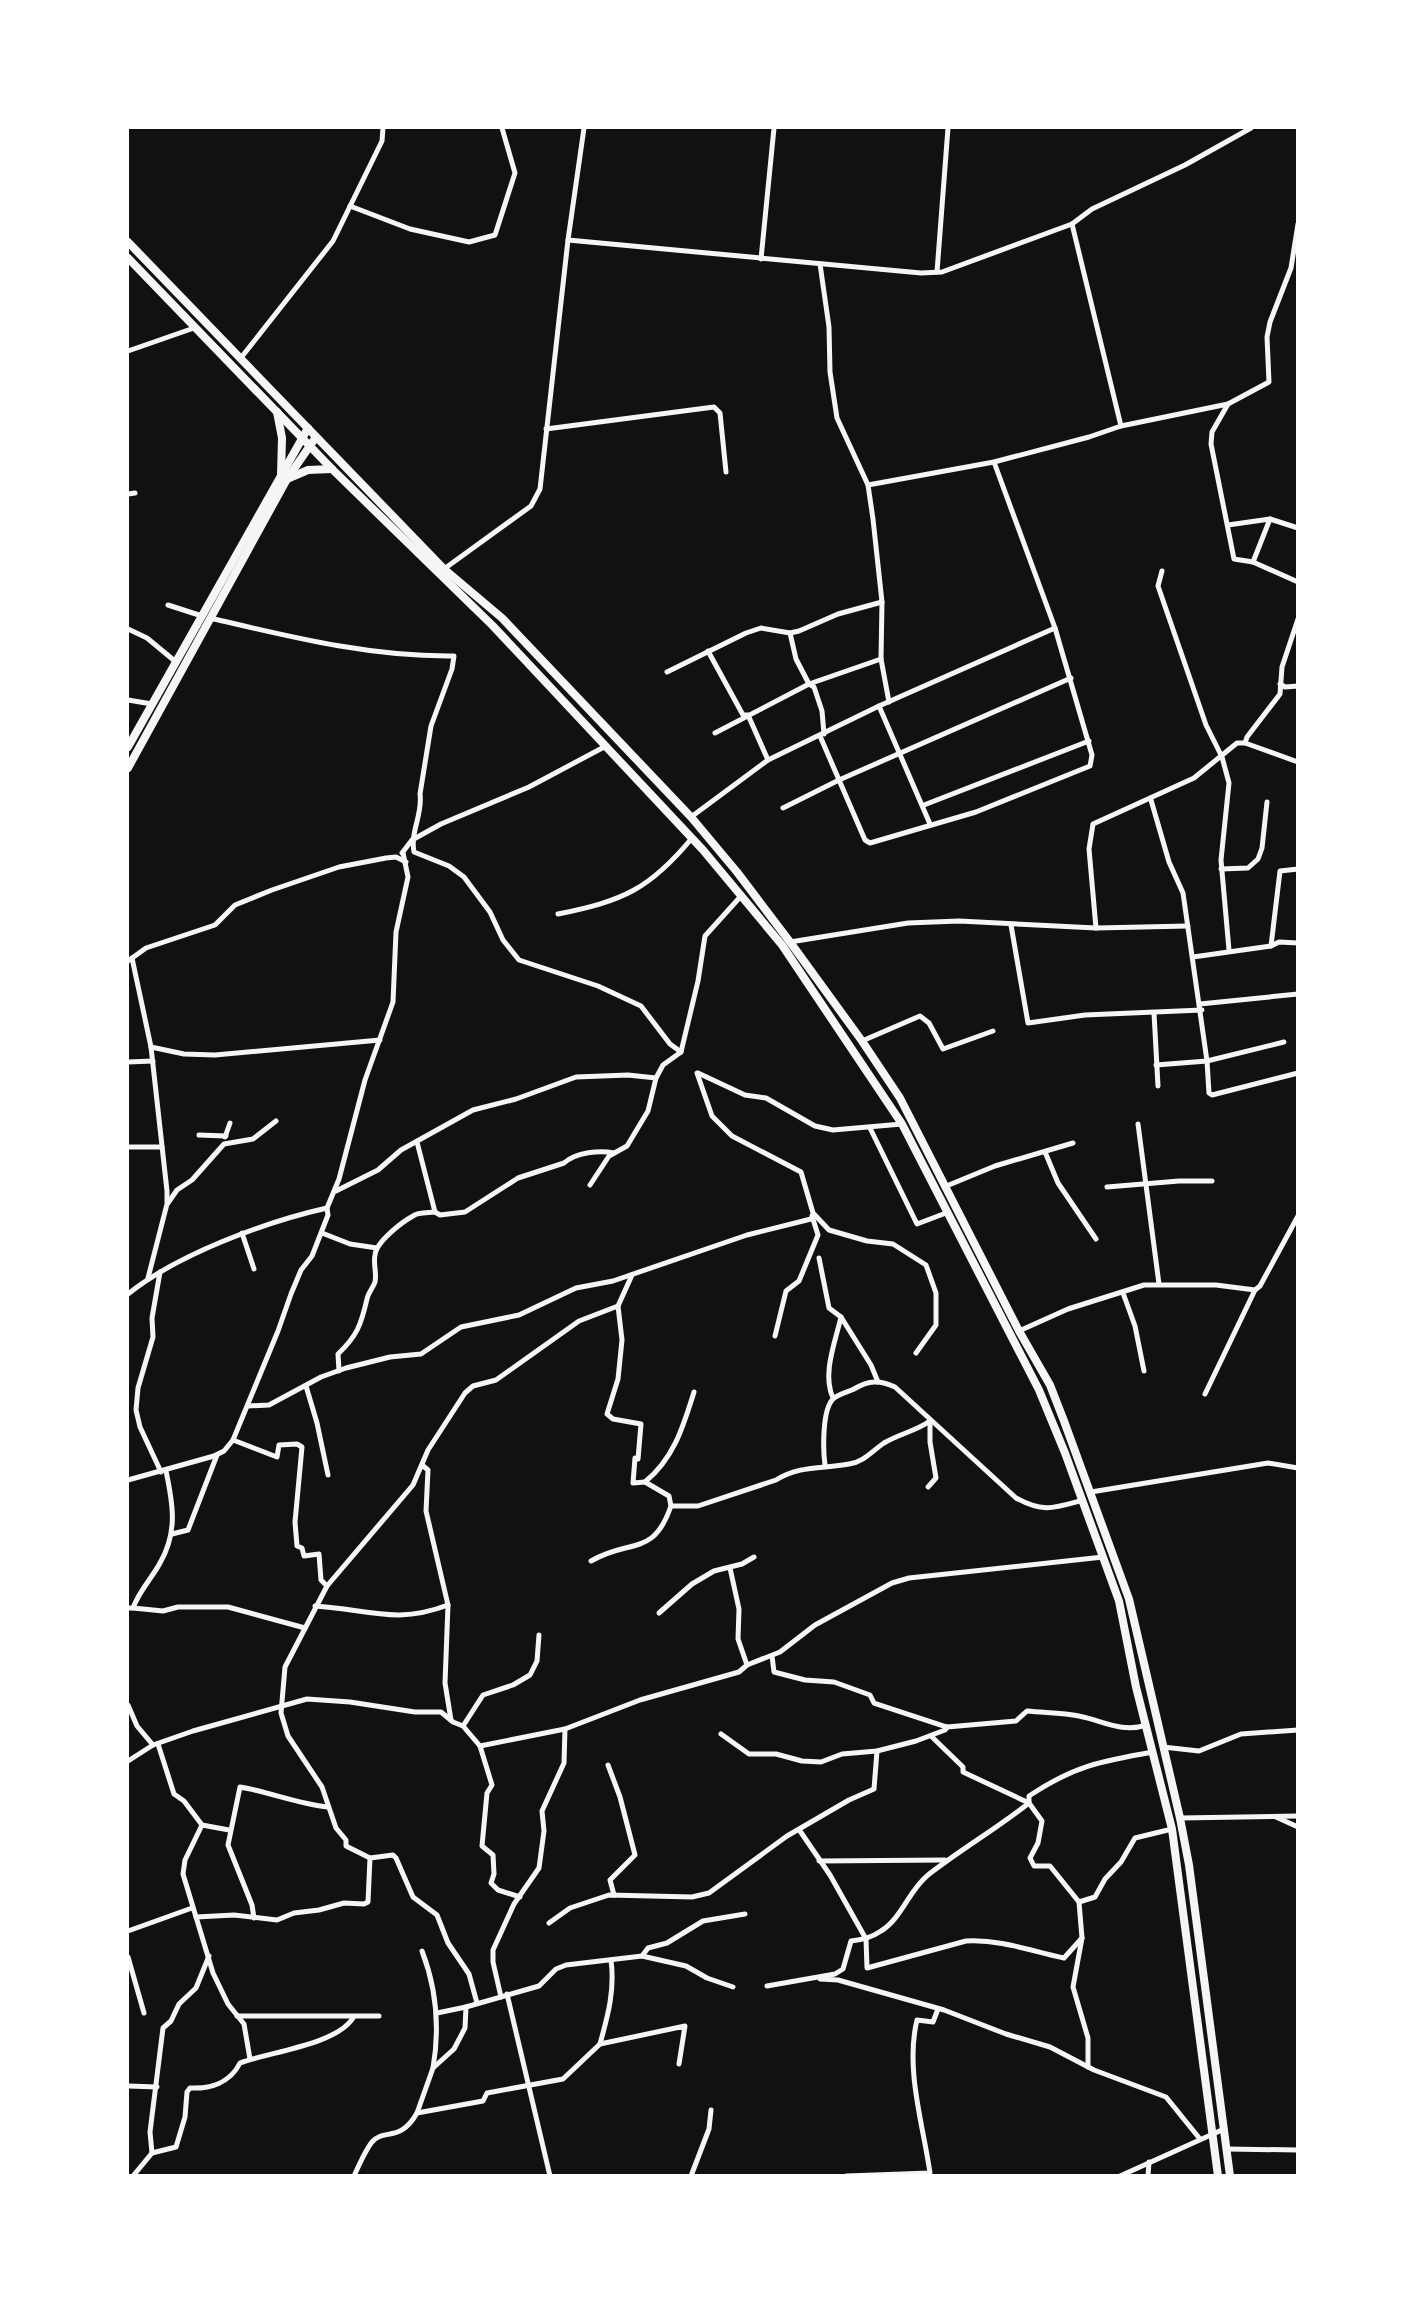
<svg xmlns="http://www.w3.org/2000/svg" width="1425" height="2303" viewBox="0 0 1425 2303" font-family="'Playfair Display',serif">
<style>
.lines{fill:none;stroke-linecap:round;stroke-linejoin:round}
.minor{stroke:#f5f5f5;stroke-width:5}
.secondary{stroke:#f5f5f5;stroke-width:8}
.primary{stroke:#f5f5f5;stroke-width:8}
</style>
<rect width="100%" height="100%" fill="#111"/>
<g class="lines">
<!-- minor -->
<g class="minor">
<path d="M 350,206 L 410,229 L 469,242 L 495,235 L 515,173 L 502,128"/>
<path d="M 1072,224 L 1121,426"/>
<path d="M 568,240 L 921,273 L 942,272 L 1072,224 L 1092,209 L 1185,165 L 1251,128"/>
<path d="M 761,259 L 774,128"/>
<path d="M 820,264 L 829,327 L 830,372 L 837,418 L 868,485 L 873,519 L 882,602 L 881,659 L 889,702"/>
<path d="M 937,272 L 948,128"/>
<path d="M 128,351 L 194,328"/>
<path d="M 240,359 L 333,241 L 382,141 L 383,128"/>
<path d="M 1228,404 L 1212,432 L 1211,444 L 1234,559 L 1253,562 L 1270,519 L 1298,528"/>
<path d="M 546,429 L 714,407 L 720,413 L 726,472"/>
<path d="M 868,485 L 994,462 L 1089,437 L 1121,426 L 1228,404 L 1269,382 L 1267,337 L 1270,322 L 1291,268 L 1298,224"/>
<path d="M 128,494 L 135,493"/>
<path d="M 1228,525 L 1270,519"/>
<path d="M 1253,562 L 1298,582"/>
<path d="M 444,569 L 531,506 L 540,489 L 568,240 L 584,128"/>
<path d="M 1162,571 L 1158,586 L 1206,725 L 1222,757 L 1229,783 L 1221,860 L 1229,950"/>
<path d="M 168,605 L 202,616"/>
<path d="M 210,618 C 291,637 370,657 454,656 L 452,669 L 431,726 L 420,794 C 423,814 410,832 414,852 L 449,866 L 464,877 L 490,912 L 503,940 L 519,960 L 598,986 L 641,1006 L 670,1044 L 681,1052"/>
<path d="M 128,629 L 147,638 L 176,662"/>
<path d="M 790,633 L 796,659 L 809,684 L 814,687 L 822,711 L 824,734"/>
<path d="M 708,651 L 743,715 L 748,715 L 768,760"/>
<path d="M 667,672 L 746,633 L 761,628 L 790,633 L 799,631 L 838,614 L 882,602"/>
<path d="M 1280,684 L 1285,687 L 1298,686"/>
<path d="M 128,700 L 152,704"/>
<path d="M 879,706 L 930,824"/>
<path d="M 715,733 L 809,684 L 881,659"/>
<path d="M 820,736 L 865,840 L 870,843 L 976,812 L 1090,766 L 1092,755 L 1055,628 L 994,462"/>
<path d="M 1245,743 L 1247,737 L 1280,694 L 1282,667 L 1298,619"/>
<path d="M 1151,800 L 1169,862 L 1183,893 L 1207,1061 L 1156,1065"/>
<path d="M 924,805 L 1089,741"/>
<path d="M 783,808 L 839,780 L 1071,678"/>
<path d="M 691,817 L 768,760 L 879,706 L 1055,628"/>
<path d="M 402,853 L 412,840 L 441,824 L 529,787 L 606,746"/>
<path d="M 1221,869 L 1248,868 L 1258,859 L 1262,848 L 1267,802"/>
<path d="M 558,914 C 623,901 650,889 692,838"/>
<path d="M 1011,925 L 1028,1023 L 1085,1015 L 1202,1010"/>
<path d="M 1096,928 L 1089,849 L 1093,824 L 1194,778 L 1237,743 L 1245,743 L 1298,762"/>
<path d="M 790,942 L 908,923 L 959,921 L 1096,928 L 1188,926"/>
<path d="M 1271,946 L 1280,871 L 1298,869"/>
<path d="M 1193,957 L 1271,946 L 1279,942 L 1298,943"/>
<path d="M 132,958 L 151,1047 L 167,1191 L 167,1204 L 148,1278"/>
<path d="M 128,961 L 146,948 L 215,925 L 235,905 L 272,890 L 339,867 L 386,858 L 396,857 L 406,862"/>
<path d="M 1200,1004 L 1298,994"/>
<path d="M 1154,1013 L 1158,1086"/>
<path d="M 862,1041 L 920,1016 L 929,1023 L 943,1049 L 993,1031"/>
<path d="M 1284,1042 L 1207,1061 L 1209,1093 L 1212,1095 L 1298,1073"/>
<path d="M 151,1047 L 184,1054 L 215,1055 L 380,1040"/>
<path d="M 128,1062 L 153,1061"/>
<path d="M 697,1073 L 712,1116 L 732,1136 L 801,1172 L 813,1213 L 829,1230 L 867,1241 L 893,1244 L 926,1265 L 936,1293 L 936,1325 L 916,1353"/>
<path d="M 698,1073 L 745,1095 L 766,1098 L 815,1126 L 833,1130 L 902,1124"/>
<path d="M 1138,1124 L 1159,1284"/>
<path d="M 870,1128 L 917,1224 L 946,1213"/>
<path d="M 199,1135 L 226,1136"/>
<path d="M 225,1137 L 230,1123"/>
<path d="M 417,1142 L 435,1212 L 440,1215 L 465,1212 L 518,1178 L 564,1163 C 576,1152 600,1150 614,1153"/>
<path d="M 128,1147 L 162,1147"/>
<path d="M 1045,1152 L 1058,1183 L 1096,1239"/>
<path d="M 590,1185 L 609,1156 L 627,1146 L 648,1111 L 656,1078 L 663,1065 L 681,1052 L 698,981 L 705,936 L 741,896"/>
<path d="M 944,1187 L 995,1166 L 1073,1143"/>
<path d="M 1107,1187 L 1179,1181 L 1212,1181"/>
<path d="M 336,1191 L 378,1170 L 401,1150 L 473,1110 L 516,1099 L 576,1077 L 628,1075 L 656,1078"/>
<path d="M 168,1203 L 177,1190 L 192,1180 L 224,1144 L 253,1139 L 276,1121"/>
<path d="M 242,1233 L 254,1269"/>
<path d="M 322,1233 L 350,1244 L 377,1248"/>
<path d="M 819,1258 L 829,1308 L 841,1317 L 871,1365 L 878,1382"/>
<path d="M 160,1272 L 152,1318 L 153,1337 L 138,1388 L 136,1410 L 140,1427 L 161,1472"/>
<path d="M 632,1275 L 618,1306 L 622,1340 L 618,1379 L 607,1414 L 613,1419 L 641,1424 L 638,1459 L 635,1458 L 633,1483 L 645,1482"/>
<path d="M 1123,1293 L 1135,1326 L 1144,1371"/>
<path d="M 128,1294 C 178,1254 265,1222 327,1208"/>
<path d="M 1019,1331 L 1068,1309 L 1144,1285 L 1216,1285 L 1255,1290 L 1260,1286 L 1298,1216"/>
<path d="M 775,1336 L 786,1291 L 799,1281 L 818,1235 L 812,1216"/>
<path d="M 339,1371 L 338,1354 C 357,1336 361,1325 367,1299 C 368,1293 373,1288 375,1282 C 377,1274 373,1263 375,1255 C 376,1242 402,1222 413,1216 C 418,1212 429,1213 435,1212"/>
<path d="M 306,1386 L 317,1423 L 328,1475"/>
<path d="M 1205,1394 L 1255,1290"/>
<path d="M 833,1398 C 822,1374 835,1343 841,1317"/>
<path d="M 248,1406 L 269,1405 L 321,1377 L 346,1368 L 390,1357 L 421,1354 L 461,1327 L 519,1315 L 576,1288 L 613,1281 L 747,1235 L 811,1219"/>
<path d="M 233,1440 L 277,1457 L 279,1445 L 297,1444 L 302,1447 L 295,1522 L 297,1546 L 302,1548 L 304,1556 L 319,1554 L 321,1580 L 327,1586"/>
<path d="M 422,1465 L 428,1470 L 426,1511 L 448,1605 L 445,1683 L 451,1720"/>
<path d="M 825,1465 C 823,1450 822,1410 833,1399 C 838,1394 848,1392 854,1389 C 869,1380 880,1380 895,1387 L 1016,1498 C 1043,1513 1054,1508 1083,1500"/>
<path d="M 128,1480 L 214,1456 L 224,1451 L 233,1440 L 278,1331 L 291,1294 L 301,1270 L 312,1256 L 328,1215 L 327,1208 L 339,1179 L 365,1080 L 393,1002 L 396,932 L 408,877 L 403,853"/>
<path d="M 928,1487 L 936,1478 L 930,1442 L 930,1421"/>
<path d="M 1091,1492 L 1268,1463 L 1298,1468"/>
<path d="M 671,1506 L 669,1496 L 645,1482 C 674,1458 683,1427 694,1392"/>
<path d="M 172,1534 L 188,1530 L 217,1455"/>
<path d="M 591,1561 C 630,1538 653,1558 671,1506 L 698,1506 L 776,1480 C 800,1465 823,1469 849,1464 C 864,1462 872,1451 884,1443 C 899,1434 916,1431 930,1421"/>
<path d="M 730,1568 L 739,1609 L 738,1639 L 747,1665"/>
<path d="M 315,1606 C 367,1609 396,1625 448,1605"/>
<path d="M 128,1608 L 133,1608 C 139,1591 152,1578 160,1563 C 178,1532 173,1504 166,1471"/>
<path d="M 133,1608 L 163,1611 L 178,1607 L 228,1607 L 305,1628"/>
<path d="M 659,1613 L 692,1584 L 714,1571 L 742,1564 L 754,1557"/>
<path d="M 772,1656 L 774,1672 L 805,1680 L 834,1682 L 870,1695 L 874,1703 L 947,1727 L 1016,1721 L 1027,1711 C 1044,1713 1062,1712 1079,1716 C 1104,1721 1121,1733 1147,1725"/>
<path d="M 128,1705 L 137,1726 L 153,1745"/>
<path d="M 463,1726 L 483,1695 L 513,1685 L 530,1675 L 537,1661 L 539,1635"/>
<path d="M 721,1734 L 749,1754 L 776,1754 L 802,1761 L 821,1762 L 842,1754 L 877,1751 L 916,1741 L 945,1730 L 947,1727"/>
<path d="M 931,1736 L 963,1767 L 963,1772 L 1029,1803 L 1042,1821 L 1038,1843 L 1030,1858 L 1034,1866 L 1050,1866 L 1079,1902 L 1082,1938 L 1073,1987 L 1088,2038 L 1088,2067"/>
<path d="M 158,1744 L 174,1794 L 184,1801 L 202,1825 L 229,1830"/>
<path d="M 480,1746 L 492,1785 L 487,1793 L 482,1846 L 493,1855 L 494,1874 L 491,1883 L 498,1890 L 520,1897"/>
<path d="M 1163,1747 L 1199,1751 L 1241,1734 L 1298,1730"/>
<path d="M 128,1761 L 153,1745 L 193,1731 L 307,1699 L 350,1702 L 415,1712 L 441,1712 L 453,1722 L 463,1726 L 480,1746 L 565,1729 L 640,1700 L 739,1672 L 747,1665 L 780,1652 L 815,1625 L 892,1583 L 909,1578 L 1103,1557"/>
<path d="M 608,1765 L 620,1797 L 635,1855 L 610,1880 L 614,1895"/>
<path d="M 1276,1817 L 1298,1827"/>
<path d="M 1180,1818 L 1298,1816"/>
<path d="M 202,1825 L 185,1860 L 183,1874 L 213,1973 L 228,2004 L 244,2024 L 250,2059"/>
<path d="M 800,1831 L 830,1875 L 866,1939 L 867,1968 L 966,1941 C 1000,1939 1031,1951 1064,1958 L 1082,1938"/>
<path d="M 819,1861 L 945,1860"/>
<path d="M 1079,1902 L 1095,1897 L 1105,1879 L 1121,1862 L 1135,1838 L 1172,1829"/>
<path d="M 196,1917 L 234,1915 L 277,1920 L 294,1913 L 319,1910 L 344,1903 L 364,1904 L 368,1902 L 370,1858"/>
<path d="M 254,1918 L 252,1905 L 228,1845 L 240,1787 C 270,1792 298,1804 328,1807"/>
<path d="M 549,1923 L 570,1908 L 609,1895 L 692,1897 L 709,1893 L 787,1836 L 849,1800 L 874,1789 L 877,1751"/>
<path d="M 128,1931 L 192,1908"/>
<path d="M 422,1951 C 437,1990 440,2027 433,2068"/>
<path d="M 642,1956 L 648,1948 L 667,1943 L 703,1921 L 745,1914"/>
<path d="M 128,1957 L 144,2013"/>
<path d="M 820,1979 L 838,1980 L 944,2010 L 1006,2034 L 1050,2047 L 1094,2070 L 1166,2097 L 1200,2139"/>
<path d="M 767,1986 L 835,1974 L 843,1969 L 851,1941 C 862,1940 871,1938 881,1931 C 902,1918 909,1890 928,1875 C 960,1850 996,1829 1029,1803 L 1029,1796 C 1074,1766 1101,1761 1153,1752"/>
<path d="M 507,1994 L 550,2176"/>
<path d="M 501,1997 L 493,1962 L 493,1950 L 514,1904 L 539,1868 L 544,1831 L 542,1811 L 564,1763 L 565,1729"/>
<path d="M 477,2003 L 469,1974 L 448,1943 L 437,1915 L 413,1897 L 396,1858 L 393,1855 L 370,1858 L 346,1846 L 346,1840 L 336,1828 L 322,1787 L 288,1736 L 281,1713 L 285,1667 L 327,1586 L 413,1485 L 428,1450 L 465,1393 L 473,1386 L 496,1380 L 579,1321 L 618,1306"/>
<path d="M 437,2013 L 466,2007"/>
<path d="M 237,2016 L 379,2016"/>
<path d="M 600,2044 C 608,2015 615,1990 611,1960"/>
<path d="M 128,2086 L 157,2087"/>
<path d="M 417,2113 L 433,2068 L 454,2049 L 465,2028 L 466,2007 L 539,1986 L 556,1969 L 566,1965 L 642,1956 L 686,1966 L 707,1978 L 733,1987"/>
<path d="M 1227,2149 L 1298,2150"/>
<path d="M 152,2153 L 176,2147 L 185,2117 L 187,2092 L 190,2088 C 210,2089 230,2083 240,2063 C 268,2052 336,2045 353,2018"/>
<path d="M 133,2176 L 152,2153 L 150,2132 L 163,2028 L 171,2021 L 179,2004 L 196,1988 L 209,1956"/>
<path d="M 354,2176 C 359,2165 365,2151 372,2142 C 384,2128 400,2143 417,2113 L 483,2101 L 487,2093 L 563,2079 L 600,2044 L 685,2026 L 679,2064"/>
<path d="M 691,2176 L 709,2129 L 711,2110"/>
<path d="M 846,2176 L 930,2173 C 923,2124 905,2069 917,2020 L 933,2022 L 938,2009"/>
<path d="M 1120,2176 L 1224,2129"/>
<path d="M 1148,2176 L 1149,2162"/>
</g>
<!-- secondary -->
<g class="secondary">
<path d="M 128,747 L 308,428"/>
<path d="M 128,768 L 287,479 L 316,437"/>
</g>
<!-- primary -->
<g class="primary">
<path d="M 128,242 L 444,569 L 502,618 L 691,817 L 737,872 L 790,942 L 862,1041 L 900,1098 L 1019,1331 L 1050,1385 L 1064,1421 L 1129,1599 L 1180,1818 L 1189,1865 L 1230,2176"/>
<path d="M 128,258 L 332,469 L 493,626 L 703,850 L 782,945 L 902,1124 L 1039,1390 L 1065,1453 L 1119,1601 L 1136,1687 L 1172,1829 L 1218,2176"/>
<path d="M 277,412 L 282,438 L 281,475"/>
<path d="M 287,479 L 308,470 L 332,469"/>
</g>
</g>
<!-- border -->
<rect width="1425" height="2303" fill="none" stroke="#ffffff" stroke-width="258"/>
</svg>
